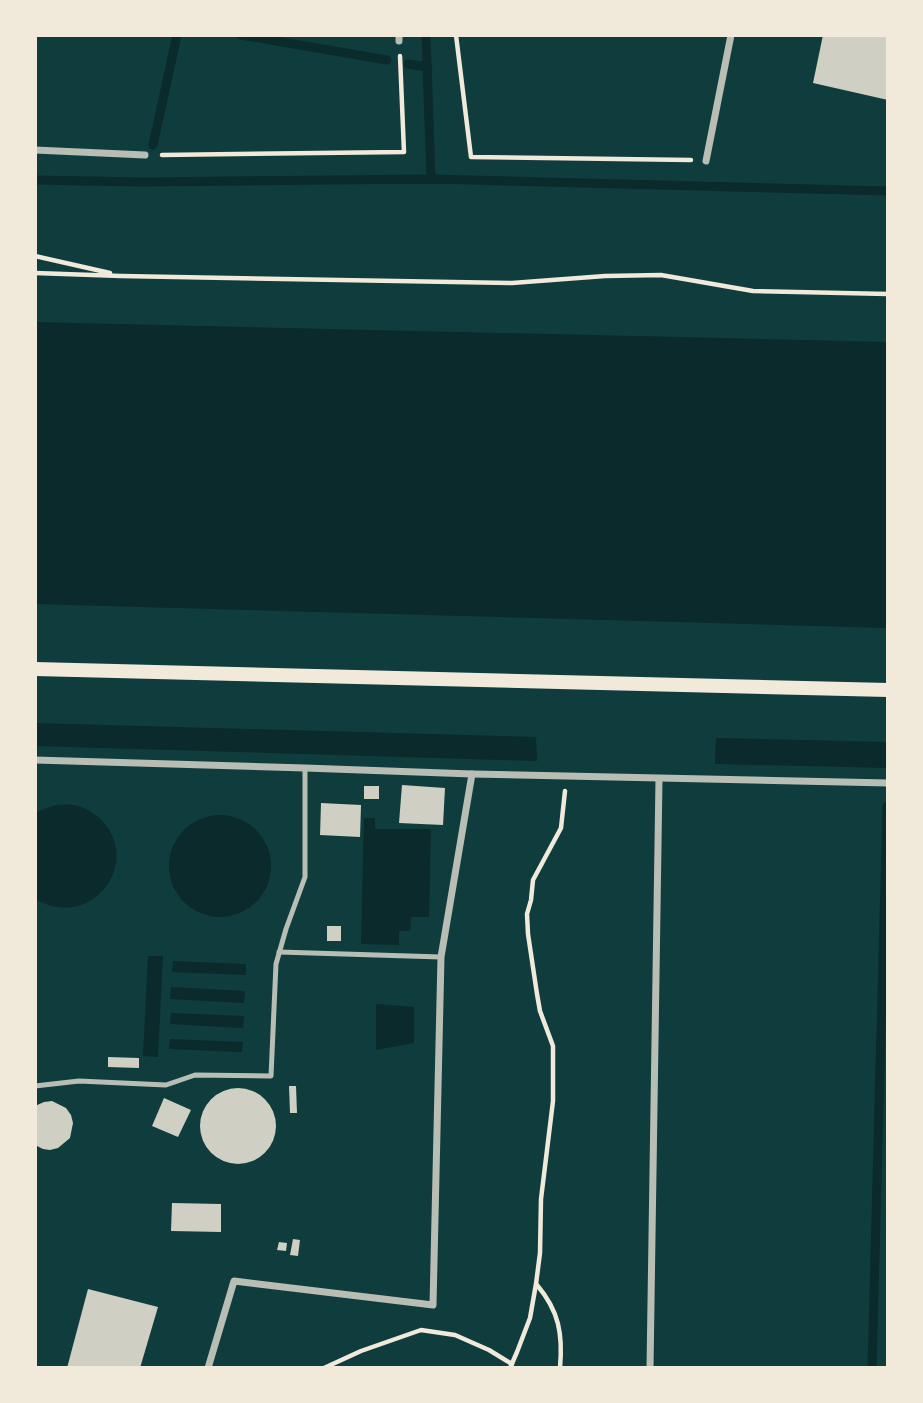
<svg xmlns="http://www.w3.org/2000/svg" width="923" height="1403" viewBox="0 0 923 1403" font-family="'IBM Plex Sans',sans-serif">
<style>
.water{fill:#0a2a2b}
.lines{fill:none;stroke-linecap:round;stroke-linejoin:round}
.stream{stroke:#0a2a2b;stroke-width:9}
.building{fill:#cfcfc3}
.path{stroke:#f1e9da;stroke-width:4.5}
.service{stroke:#b8beb3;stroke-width:5}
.minor{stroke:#b8beb3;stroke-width:7}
.secondary{stroke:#f1e9da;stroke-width:14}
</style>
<rect width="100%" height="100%" fill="#0f3d3e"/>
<!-- water -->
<g class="water">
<path d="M 35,322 L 888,342 L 888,628 L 35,604 Z"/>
<path d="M 35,723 L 536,737 L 537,761 L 35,746 Z"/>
<path d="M 716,738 L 888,742 L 888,768 L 715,764 Z"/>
<path d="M 56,805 C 62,805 67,804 73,805 C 82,806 90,811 97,816 C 146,858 94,933 35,899 L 35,814 L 39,811 Z"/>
<circle cx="220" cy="866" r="51"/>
<path d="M 364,818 L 375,818 L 375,829 L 431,829 L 429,917 L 411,917 L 410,931 L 399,931 L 399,945 L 361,944 Z"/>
<path d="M 148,956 L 163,956 L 158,1057 L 143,1056 Z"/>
<path d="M 173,961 L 246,964 L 246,975 L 172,972 Z"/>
<path d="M 171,987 L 245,991 L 244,1003 L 170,999 Z"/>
<path d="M 376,1004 L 414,1007 L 414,1043 L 376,1050 Z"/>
<path d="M 171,1013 L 244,1016 L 243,1028 L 170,1024 Z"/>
<path d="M 170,1039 L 243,1042 L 242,1052 L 169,1049 Z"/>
</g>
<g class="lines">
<!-- stream -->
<g class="stream">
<path d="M 241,35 L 387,60"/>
<path d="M 426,35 L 431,179"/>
<path d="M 408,64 L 428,67"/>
<path d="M 153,145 L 177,35"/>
<path d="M 35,180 L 144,182 L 431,179 L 888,191"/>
<path d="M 872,1368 L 887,806"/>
</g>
</g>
<!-- building -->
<g class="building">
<path d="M 823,35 L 888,35 L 888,100 L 813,83 Z"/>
<path d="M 402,785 L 445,788 L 443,825 L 399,823 Z"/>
<rect x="364" y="786" width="15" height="13"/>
<path d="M 321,803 L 361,805 L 360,837 L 320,835 Z"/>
<rect x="327" y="926" width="14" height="15"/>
<path d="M 108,1057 L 139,1058 L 139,1068 L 108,1067 Z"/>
<path d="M 289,1086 L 296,1086 L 297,1113 L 290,1113 Z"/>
<circle cx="238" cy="1126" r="38"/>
<path d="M 164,1098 L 191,1110 L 178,1137 L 152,1126 Z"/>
<path d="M 52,1101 L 66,1108 L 71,1115 L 73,1123 L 70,1138 L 58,1148 L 50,1150 L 43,1149 L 35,1145 L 35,1106 L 44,1102 Z"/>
<path d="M 172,1203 L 221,1204 L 221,1232 L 171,1231 Z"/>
<path d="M 293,1239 L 300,1240 L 298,1256 L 290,1255 Z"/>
<path d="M 279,1242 L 287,1243 L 286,1251 L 277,1250 Z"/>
<path d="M 88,1289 L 158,1307 L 140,1368 L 67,1368 Z"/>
</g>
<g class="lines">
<!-- path -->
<g class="path">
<path d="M 456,35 L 471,157 L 691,160"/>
<path d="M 162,155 L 404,152 L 400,56"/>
<path d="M 35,256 L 110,273"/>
<path d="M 35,273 L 121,276 L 512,283 L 605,276 L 661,275 L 753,291 L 888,294"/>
<path d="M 537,1285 C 559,1311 563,1334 560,1368"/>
<path d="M 324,1368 L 361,1351 L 421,1330 L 455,1335 L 489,1350 L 512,1364"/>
<path d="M 510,1368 L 517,1352 L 530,1318 L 536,1284 L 540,1253 L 541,1199 L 553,1101 L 553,1046 L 540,1011 L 537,994 L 528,934 L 527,914 L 531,900 L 533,880 L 561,828 L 565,791"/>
</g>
<!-- service -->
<g class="service">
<path d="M 279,952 L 441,957"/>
<path d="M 35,1086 L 79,1081 L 166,1085 L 195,1075 L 271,1076 L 276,964 L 286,929 L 305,877 L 305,768"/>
</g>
<!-- minor -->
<g class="minor">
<path d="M 399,35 L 399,41"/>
<path d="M 35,150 L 145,155"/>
<path d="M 706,161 L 731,35"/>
<path d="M 35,760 L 305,768 L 472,774 L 888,783"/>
<path d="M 208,1368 L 234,1281 L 433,1305 L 441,957 L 472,774"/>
<path d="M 650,1368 L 659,779"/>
</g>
<!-- secondary -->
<path class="secondary" d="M 35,669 L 888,690"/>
</g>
<!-- border -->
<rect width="923" height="1403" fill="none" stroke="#f1e9da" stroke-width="74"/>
</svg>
